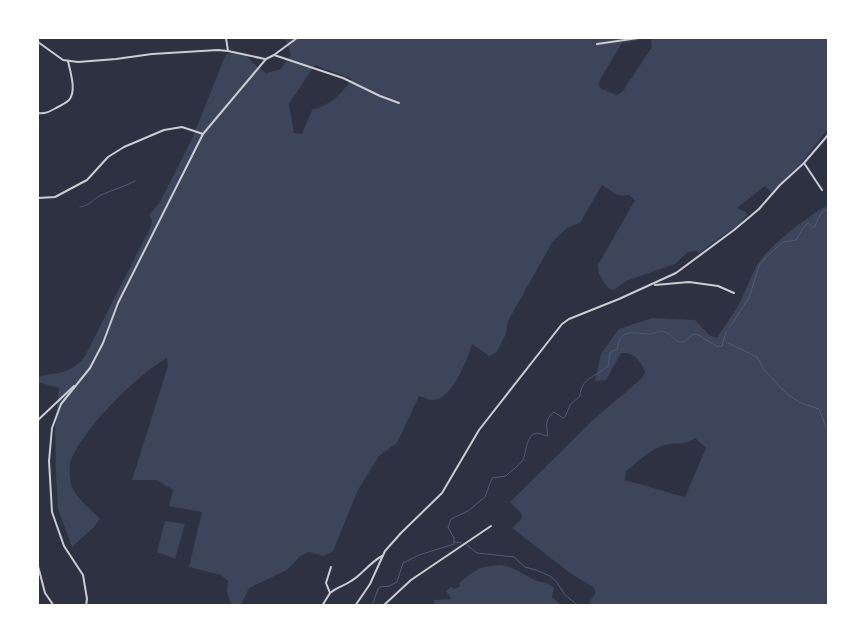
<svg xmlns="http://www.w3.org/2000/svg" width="866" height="643" viewBox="0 0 866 643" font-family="Barlow,sans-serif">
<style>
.green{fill:#3c4559;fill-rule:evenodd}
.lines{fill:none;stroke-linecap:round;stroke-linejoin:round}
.stream{stroke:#4f5d75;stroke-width:1}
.minor{stroke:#caccd0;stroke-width:2}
</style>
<rect width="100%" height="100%" fill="#2d3142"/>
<!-- green -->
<g class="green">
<path d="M 285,38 L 648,38 L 622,43 L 600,80 L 599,85 L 601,89 L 617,95 L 623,91 L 652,47 L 651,41 L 653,38 L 828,38 L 828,129 L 803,161 L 771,193 L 765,186 L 737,208 L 746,212 L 747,215 L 738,225 L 699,253 L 696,251 L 688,252 L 675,264 L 626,281 L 614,290 L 610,289 C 604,284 597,273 598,265 L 635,200 L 629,195 C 618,198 611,190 602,185 L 580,223 L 567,228 L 553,241 L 508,321 L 506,334 L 496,353 L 489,356 L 472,344 C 468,359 451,400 434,400 C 429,401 424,397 419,396 L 397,443 L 379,456 L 358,490 L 333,551 L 323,556 L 309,552 L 300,556 L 287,570 L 249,588 L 241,605 L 231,605 L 227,592 L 228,581 L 221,575 L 189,567 L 202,512 L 169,506 L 173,490 L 157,480 L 132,480 L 168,366 L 167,358 C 139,373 78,433 70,464 C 69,469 70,479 71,484 C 74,497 91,509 100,519 L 93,528 L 72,547 L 58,509 L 56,475 L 55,427 L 59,388 L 38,382 L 38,377 C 60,371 68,376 85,356 L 151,226 L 152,220 L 149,215 L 160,202 L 191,141 L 226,54 L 244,53 L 253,63 L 266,73 L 281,69 L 291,54 ZM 315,65 L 352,79 C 340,95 332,104 312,110 L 302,134 L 294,133 L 289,104 Z"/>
<path d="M 828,205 L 828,605 L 593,605 L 589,603 L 596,592 L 593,587 L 570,573 L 512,528 L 522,518 L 521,513 L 510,502 L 594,419 L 642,378 L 645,372 C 640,360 634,352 621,353 L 606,380 L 595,381 L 601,354 L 619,329 L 652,318 L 695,320 L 709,335 L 717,338 C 723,327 732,317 738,306 C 747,290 751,272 762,258 C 776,241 809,215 828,205 ZM 695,438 L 706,448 L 685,497 L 625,480 L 626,471 C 638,462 650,449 665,445 C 678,441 682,447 695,438 Z"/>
<path d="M 165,521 L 185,524 L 175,559 L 157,552 Z"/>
<path d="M 501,565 C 514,567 524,575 535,580 C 543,583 548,582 554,588 L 552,597 L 561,605 L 434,605 L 434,600 L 451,599 L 446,591 L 451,587 L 455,589 L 460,586 L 459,583 C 476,570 478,566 501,565 Z"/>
</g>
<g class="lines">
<!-- stream -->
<g class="stream">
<path d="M 80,207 C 91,205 92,200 101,195 C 112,190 124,187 135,181"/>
<path d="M 729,328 L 749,298 L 759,266 L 765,258 L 783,242 L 796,240 L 804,227 L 808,223 L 814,228 L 821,213 L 828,208"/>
<path d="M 728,343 L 757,357 L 764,370 L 787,394 L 801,403 L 819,409 L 826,427 L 828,430"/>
<path d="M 455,542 L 461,543"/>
<path d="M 467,545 L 477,553 L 514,557 L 525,567 L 536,570 L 550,576 L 556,581 L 565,595 L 576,604 L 582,606"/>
<path d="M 372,606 L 378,589 L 380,587 L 389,586 L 397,582 L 403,563 L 419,555 L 454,544 L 454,538 L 448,527 L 451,519 L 468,511 L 485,497 L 492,478 L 506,476 C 511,470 518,467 523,460 C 526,454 526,434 537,433 C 540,433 544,436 548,436 C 546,425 545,419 554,412 L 563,418 L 565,417 L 570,405 L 580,396 C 581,378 595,377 608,366 L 610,354 L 612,351 L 617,350 C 620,325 636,335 651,334 C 655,334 658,331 662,331 C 675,333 676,352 692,335 L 697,334 L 718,347 L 722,346 L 726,332"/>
</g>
<!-- minor -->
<g class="minor">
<path d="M 226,38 L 228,51"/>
<path d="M 38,42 L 63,60 L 78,62 L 116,59 L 152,54 L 218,50 L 228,51 L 265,59"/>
<path d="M 597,44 L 638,38"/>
<path d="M 274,55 L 343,78 L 380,96 L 399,103"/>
<path d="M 38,113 C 45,114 49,112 56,108 C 60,106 66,103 69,100 C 77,91 70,71 68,61"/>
<path d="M 804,163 L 822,190"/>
<path d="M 38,198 L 55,197 L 87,180 L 108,157 L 124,147 L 164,130 L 182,127 L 203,134"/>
<path d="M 655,285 L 689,282 L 718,286 L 734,293"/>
<path d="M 38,420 L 74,386"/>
<path d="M 38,566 L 45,593 L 54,606"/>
<path d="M 330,593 C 337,587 344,586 351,581 C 362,575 369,563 382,556"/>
<path d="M 86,606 L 87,599 L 83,575 L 64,546 L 52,512 L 49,461 L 52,428 L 61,404 L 90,368 L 103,343 L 118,303 L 203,134 L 266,59 L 274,55 L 297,38"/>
<path d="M 322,606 L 330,593 L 326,583 L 331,567"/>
<path d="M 355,606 L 370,584 L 385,551 L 401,533 L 442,493 L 479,430 L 562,324 L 569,319 L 619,299 L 676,273 L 734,230 L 759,209 L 780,185 L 804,163 L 828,135"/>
<path d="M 383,606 L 411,580 L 491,526"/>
</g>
</g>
<!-- border -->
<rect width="866" height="643" fill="none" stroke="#ffffff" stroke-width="78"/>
</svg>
